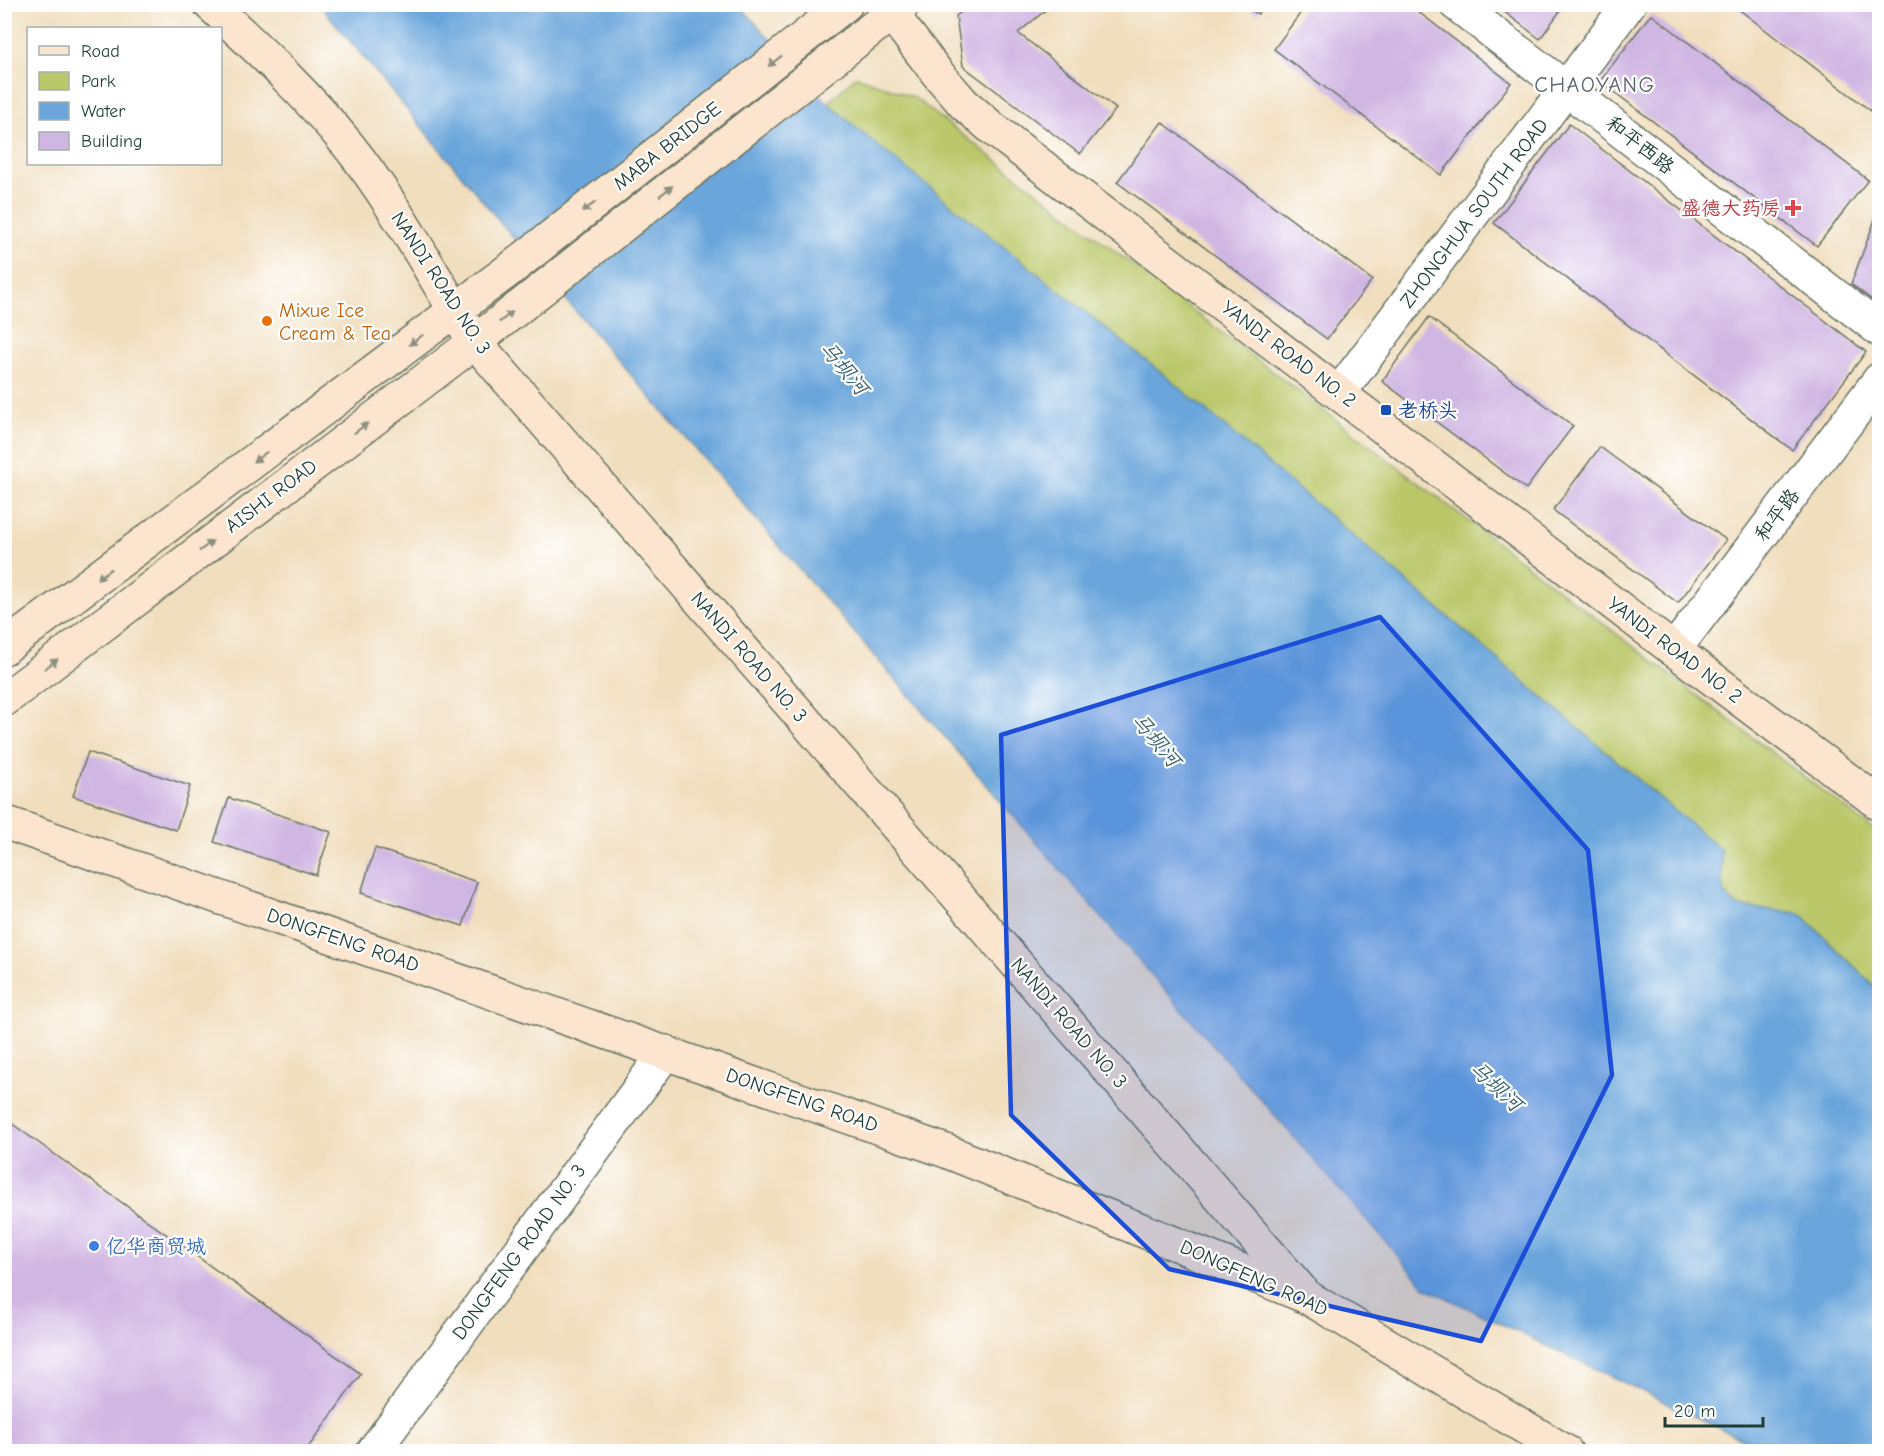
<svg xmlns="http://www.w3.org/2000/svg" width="1884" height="1456" viewBox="0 0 1884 1456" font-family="'Comic Neue','LXGW WenKai TC',sans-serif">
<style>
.park{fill:#bbc86a;stroke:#6d824f;stroke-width:1.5}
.water{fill:#6aa6db;stroke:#447288;stroke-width:1.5}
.building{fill:#d0b6e3}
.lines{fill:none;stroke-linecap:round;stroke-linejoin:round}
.street-casing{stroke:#687564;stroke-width:36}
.secondary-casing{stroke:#687564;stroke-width:36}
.street{stroke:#fff;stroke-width:33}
.secondary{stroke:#fbe5cf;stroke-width:33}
.oneway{fill:#8d9182}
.marked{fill:#1d4ed8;fill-opacity:0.2;stroke:#1d4ed8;stroke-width:4.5;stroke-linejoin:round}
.health-dot{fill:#e0444e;stroke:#fff;stroke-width:2}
.food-dot{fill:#e8710a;stroke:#fff;stroke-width:2}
.transit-dot{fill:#1a4fb4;stroke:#fff;stroke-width:2}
.shop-dot{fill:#3f7fe0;stroke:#fff;stroke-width:2}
.labels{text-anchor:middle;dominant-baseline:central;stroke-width:4.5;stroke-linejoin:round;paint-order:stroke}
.street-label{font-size:20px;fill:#1f3d34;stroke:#fff}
.health-label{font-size:20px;fill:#be3a42;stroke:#fff;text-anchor:end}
.food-label{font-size:20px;fill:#c56008;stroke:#fff;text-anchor:start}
.transit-label{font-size:20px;fill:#164399;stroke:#fff;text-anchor:start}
.shop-label{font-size:20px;fill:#366cbe;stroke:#fff;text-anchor:start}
.water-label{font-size:21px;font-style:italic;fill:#39626e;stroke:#fff}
.quarter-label{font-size:22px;letter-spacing:1.5px;fill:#5d6771;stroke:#fff}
</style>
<rect width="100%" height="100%" fill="#fff"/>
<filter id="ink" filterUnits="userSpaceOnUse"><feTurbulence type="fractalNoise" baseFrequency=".0167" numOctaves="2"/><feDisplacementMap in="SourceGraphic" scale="12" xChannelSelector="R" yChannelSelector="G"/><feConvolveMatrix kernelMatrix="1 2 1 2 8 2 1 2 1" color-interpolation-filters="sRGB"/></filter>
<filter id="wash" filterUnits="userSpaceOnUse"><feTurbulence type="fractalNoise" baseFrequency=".008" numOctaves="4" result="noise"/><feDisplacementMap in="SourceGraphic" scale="24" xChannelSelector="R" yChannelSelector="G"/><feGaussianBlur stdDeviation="1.35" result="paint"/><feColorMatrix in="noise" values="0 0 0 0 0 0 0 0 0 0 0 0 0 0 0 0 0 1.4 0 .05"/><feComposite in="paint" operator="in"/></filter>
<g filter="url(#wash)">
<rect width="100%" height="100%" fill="#f1debe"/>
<!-- park -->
<path class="park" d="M 856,76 L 913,97 L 1879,834 L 1879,991 L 1800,913 L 1739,907 L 828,103 Z"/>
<!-- water -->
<path class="water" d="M 320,5 L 739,5 L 828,103 L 873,142 L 1168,378 L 1721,850 L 1723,893 L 1739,907 L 1800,913 L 1879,991 L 1879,1451 L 1767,1451 L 1426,1288 L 1121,940 L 546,277 Z"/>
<g id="blocks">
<!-- building -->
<g class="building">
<path d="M 971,4 L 1053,4 L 1018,33 L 1116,109 L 1080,154 L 963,66 L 956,16 Z"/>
<path d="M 1238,4 L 1262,4 L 1258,14 Z"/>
<path d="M 1307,4 L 1408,4 L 1511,83 L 1441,175 L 1274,49 Z"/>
<path d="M 1494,4 L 1565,4 L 1540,39 Z"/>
<path d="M 1732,4 L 1880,4 L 1880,118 Z"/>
<path d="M 1651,14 L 1868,180 L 1817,246 L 1600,81 Z"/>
<path d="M 1162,122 L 1372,280 L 1327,339 L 1117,182 Z"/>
<path d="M 1569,124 L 1866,352 L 1792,450 L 1494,223 Z"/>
<path d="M 1879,209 L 1880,209 L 1880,306 L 1851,284 Z"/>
<path d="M 1429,317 L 1573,426 L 1526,489 L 1382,381 Z"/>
<path d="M 1600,447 L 1726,540 L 1678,603 L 1553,510 Z"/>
<path d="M 88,752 L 190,786 L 176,830 L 73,796 Z"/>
<path d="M 229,798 L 331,832 L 316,875 L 214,842 Z"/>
<path d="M 375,848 L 477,882 L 463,926 L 361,893 Z"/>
<path d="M 4,1118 L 361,1374 L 305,1452 L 4,1452 Z"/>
</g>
</g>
</g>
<g filter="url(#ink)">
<use href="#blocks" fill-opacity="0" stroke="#687564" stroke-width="1.5"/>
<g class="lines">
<defs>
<g id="street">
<path d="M 1456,4 L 1880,330"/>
<path d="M 1340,392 L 1629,4"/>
<path d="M 1674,650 L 1880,379"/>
<path d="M 373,1452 L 666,1052"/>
</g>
<g id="secondary">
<path d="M 210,4 C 258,49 307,94 348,145 C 397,206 432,276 475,342 L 1307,1297"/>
<path d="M 884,4 L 938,74 L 964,104 L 992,128 L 1674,650 L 1880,804"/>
<path d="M 4,648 L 513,267 L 846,4"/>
<path d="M 4,700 L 475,342 L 903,4"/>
<path d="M 4,822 L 946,1151 L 1307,1297 L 1566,1452"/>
</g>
</defs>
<!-- street casing -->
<use href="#street" class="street-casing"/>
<!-- secondary casing -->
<use href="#secondary" class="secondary-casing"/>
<!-- street -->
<use href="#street" class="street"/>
<!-- secondary -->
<use href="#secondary" class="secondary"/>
</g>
<!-- one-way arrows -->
<defs><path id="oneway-solid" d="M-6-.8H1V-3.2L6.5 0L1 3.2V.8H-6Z" transform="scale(1.5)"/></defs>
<g class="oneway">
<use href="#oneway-solid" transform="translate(775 61) rotate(142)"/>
<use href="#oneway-solid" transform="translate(666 191) rotate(-38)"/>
<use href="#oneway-solid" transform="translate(589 207) rotate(142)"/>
<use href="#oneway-solid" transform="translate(506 317) rotate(-38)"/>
<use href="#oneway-solid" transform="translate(416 340) rotate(143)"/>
<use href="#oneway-solid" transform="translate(361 428) rotate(-37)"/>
<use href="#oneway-solid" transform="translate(260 457) rotate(143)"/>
<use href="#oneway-solid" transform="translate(206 546) rotate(-37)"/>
<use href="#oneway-solid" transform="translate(104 574) rotate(143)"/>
<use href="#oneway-solid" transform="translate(51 664) rotate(-37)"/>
</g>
</g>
<!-- marked area -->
<path class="marked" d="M 1380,617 L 1588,850 L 1612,1075 L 1481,1341 L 1169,1269 L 1011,1115 L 1001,735 Z"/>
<!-- markers -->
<path class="health-dot" d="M1790 199h6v6h6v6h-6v6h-6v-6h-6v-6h6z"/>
<circle class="food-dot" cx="267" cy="321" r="6"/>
<rect class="transit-dot" x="1380" y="404" width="12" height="12" rx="3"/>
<circle class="shop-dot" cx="94" cy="1246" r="6"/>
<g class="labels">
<!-- street labels -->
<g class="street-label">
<text transform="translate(1640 145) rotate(38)">和平西路</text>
<text transform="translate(667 146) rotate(-38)">MABA BRIDGE</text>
<text transform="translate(1474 213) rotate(-53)">ZHONGHUA SOUTH ROAD</text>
<text transform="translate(441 283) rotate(57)">NANDI ROAD NO. 3</text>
<text transform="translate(1289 354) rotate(37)">YANDI ROAD NO. 2</text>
<text transform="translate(271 496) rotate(-37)">AISHI ROAD</text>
<text transform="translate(1777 515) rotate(-53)">和平路</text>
<text transform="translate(1675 650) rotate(37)">YANDI ROAD NO. 2</text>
<text transform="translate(749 657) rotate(49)">NANDI ROAD NO. 3</text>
<text transform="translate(343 940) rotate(19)">DONGFENG ROAD</text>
<text transform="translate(1069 1023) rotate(49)">NANDI ROAD NO. 3</text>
<text transform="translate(802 1100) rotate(19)">DONGFENG ROAD</text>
<text transform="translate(519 1252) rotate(-54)">DONGFENG ROAD NO. 3</text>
<text transform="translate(1254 1278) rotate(24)">DONGFENG ROAD</text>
</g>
<!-- health labels -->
<g class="health-label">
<text x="1781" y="208">盛德大药房</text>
</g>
<!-- food labels -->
<g class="food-label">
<text x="279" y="310">Mixue Ice<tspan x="279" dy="23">Cream &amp; Tea</tspan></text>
</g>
<!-- transit labels -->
<g class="transit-label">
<text x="1398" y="410">老桥头</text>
</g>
<!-- shop labels -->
<g class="shop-label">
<text x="106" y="1246">亿华商贸城</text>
</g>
<!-- water labels -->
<g class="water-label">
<text transform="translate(844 368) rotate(50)">马坝河</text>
<text transform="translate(1156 740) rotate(50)">马坝河</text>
<text transform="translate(1496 1086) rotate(43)">马坝河</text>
</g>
<!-- quarter labels -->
<g class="quarter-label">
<text x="1595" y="85">CHAOYANG</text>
</g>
</g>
<!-- margin -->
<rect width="1884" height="1456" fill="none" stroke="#fff" stroke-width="24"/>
<!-- legend -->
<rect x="27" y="27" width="195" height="138" fill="#ffffff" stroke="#a5b1ae" stroke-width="1.5"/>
<rect x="39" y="46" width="30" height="9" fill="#fbe5cf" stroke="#a5b1ae" stroke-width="1.5"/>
<text x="81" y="57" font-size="18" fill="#1f3d34">Road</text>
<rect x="39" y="72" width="30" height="18" fill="#bbc86a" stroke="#a5b1ae" stroke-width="1.5"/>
<text x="81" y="87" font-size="18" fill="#1f3d34">Park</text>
<rect x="39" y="102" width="30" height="18" fill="#6aa6db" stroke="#a5b1ae" stroke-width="1.5"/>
<text x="81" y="117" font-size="18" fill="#1f3d34">Water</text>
<rect x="39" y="132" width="30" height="18" fill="#d0b6e3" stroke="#a5b1ae" stroke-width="1.5"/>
<text x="81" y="147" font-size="18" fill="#1f3d34">Building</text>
<!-- scale -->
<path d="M1665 1417v9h98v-9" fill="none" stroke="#1f3d34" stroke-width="3"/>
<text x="1674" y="1417" font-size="18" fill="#1f3d34" stroke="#ffffff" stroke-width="4.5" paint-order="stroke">20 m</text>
</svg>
